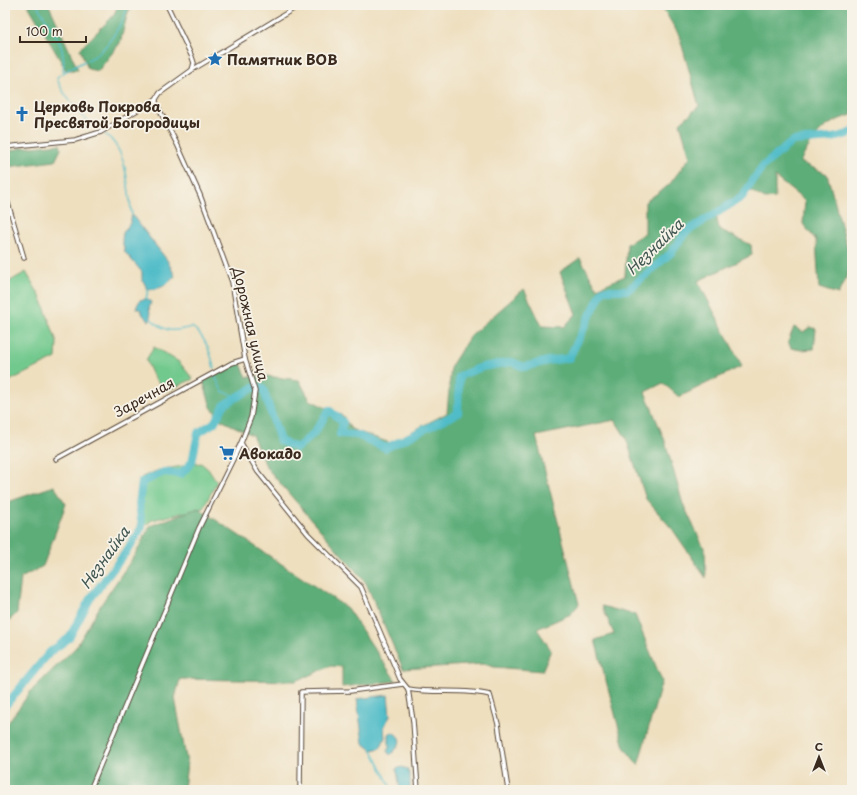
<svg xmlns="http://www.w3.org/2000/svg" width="857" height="795" viewBox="0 0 857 795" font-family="'Playpen Sans',sans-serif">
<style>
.green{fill:#72c98e;stroke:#567a56}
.forest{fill:#5dad79;stroke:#4c6c4c}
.water{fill:#4fbcc8;stroke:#457373}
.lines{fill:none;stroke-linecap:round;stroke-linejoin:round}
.stream{stroke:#4fbcc8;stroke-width:1.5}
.river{stroke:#4fbcc8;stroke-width:8}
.minor-casing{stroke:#564536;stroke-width:5.5}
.minor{stroke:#fff;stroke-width:3.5}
.labels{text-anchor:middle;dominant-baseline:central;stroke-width:3.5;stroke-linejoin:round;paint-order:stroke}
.poi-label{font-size:14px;font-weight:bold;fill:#3b2a1e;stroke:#f7f3e8;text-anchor:start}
.street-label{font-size:14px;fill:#3b2a1e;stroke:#f7f3e8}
.water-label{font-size:15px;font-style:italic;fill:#415651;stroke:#f7f3e8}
</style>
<rect width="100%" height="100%" fill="#f7f3e8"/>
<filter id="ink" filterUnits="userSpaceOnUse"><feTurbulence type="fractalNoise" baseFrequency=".025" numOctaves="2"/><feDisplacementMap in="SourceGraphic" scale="8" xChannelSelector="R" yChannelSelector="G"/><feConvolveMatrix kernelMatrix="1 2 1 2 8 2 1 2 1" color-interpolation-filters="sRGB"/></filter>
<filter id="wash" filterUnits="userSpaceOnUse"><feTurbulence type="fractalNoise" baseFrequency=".012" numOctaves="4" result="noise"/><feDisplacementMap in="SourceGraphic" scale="16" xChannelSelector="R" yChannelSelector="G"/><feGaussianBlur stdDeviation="0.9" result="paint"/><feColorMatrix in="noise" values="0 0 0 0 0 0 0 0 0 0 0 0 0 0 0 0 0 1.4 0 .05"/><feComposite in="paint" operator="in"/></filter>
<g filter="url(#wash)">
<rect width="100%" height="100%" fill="#eedfbf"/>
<!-- green -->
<g class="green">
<path d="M 26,272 L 41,298 L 57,342 L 56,358 L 7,382 L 5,376 L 5,284 Z"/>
<path d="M 154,347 L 179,362 L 193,379 L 166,391 L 154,378 L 146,360 Z"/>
<path d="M 201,463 L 210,471 L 217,482 L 203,508 L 152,520 L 145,526 L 139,527 C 138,509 135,494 142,477 L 159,470 Z"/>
</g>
<!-- forest -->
<g class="forest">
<path d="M 28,5 L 49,5 L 78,70 L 66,70 Z"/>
<path d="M 118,5 L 133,5 L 128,12 L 120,43 L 98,71 L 88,69 L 80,49 L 114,15 Z"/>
<path d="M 661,5 L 852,5 L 852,115 C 822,123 814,136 800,162 L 827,174 L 852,265 L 838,294 L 819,288 L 816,240 L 803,224 L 805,201 L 775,177 L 775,198 L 765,199 L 747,189 L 715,210 L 719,229 L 751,245 L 752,255 L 698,281 L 742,366 L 679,397 L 663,383 L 645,392 L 665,441 L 683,504 L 705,550 L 706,578 L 673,530 L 646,499 L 626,438 L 615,420 L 536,436 L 579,604 L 571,614 L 537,629 L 551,650 L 542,671 L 494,667 L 484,664 L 403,669 L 366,583 L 267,468 L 252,435 L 221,420 L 211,407 L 203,381 L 240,362 L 247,377 L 266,376 L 299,380 L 310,400 L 343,416 L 351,429 L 390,443 L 447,413 L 451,366 L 470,336 L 524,289 L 542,326 L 564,327 L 576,314 L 560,272 L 580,258 L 597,288 L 625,276 L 627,244 L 645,233 L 645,202 L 669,185 L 690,157 L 680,123 L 699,106 L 679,35 Z"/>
<path d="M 60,144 L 61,149 L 55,161 L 8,167 L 9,176 L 7,180 L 5,176 L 5,152 L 22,148 Z"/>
<path d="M 794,327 L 803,332 L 810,327 L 816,329 L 814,349 L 801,350 L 791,348 L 788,342 Z"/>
<path d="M 54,486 L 66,504 L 43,566 L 21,578 L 17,613 L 5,625 L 5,503 Z"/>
<path d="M 198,508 L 347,608 L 396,681 L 342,687 L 342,667 L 331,666 L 296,681 L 180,679 L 175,698 L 187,763 L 184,789 L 5,790 L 5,727 L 31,691 L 76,647 L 102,603 L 136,553 L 150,526 Z"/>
<path d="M 602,606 L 635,615 L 662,681 L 638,765 L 624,747 L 595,640 L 614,634 Z"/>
</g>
<!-- water -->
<g class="water">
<path d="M 132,215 L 167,260 L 175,276 C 167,285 161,289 148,290 L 142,279 L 142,272 L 125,252 L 122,240 L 123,233 L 130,223 Z"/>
<path d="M 146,299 L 151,302 L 149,308 L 151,319 L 149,321 L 143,315 L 141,310 L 136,308 L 140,300 Z"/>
<path d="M 388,695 L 390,716 L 384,727 L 385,738 L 380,748 L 372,750 L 363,743 L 357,699 Z"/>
<path d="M 392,732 C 406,739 398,748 390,755 L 387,751 L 389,748 L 389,734 Z"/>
<path d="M 402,767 L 407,769 L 410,775 L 410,790 L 401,790 C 398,784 399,776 396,769 Z"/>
</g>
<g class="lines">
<!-- stream -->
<g class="stream">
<path d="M 37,5 C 51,30 67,42 63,73 L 57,77 C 59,91 86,122 98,130"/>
<path d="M 88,60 C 107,51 122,25 128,5"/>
<path d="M 64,72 L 85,61"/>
<path d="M 105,134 C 129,151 127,188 132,215"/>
<path d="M 146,299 L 148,290"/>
<path d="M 151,319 C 167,333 172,332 192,327 C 205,336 211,353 214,368"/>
<path d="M 215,376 L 222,391 L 237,397"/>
<path d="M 372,750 L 392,790"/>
</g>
<!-- river -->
<g class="river">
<path d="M 256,387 L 263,388 L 280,441 L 297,448 L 314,433 L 329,410 L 343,422 L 340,434 L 357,435 L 386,448 L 458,413 L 459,376 L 482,367 L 512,362 L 524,367 L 548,361 L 569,358 L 603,290 L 628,290 L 672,252 L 686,232 L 742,197 L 762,167 L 793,141 L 833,138 L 848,134 L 852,131"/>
<path d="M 5,706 L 50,652 L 69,638 L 90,599 L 126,552 L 142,527 L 139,504 L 142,482 L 164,472 L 181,474 L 192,462 L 198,433 L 214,423 L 225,404 L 253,388"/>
</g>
</g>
</g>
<g filter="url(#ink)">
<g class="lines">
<defs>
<g id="minor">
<path d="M 167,5 L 192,57 L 194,63 L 192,70"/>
<path d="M 300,5 L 192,70 L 160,93 L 156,99 L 156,103 L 178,146 L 200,195 L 232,282 L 245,359 L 255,391 L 251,417 L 241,443 L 258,472 L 308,534 L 361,587 L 400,679 L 408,689 C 435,694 464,688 490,695 L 498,724 L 508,790"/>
<path d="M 5,147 L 75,140 L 101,132 L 156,99"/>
<path d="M 5,193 L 24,258"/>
<path d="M 56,459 L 232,363 L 245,359"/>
<path d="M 408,689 L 413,721 L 418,790"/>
<path d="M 90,790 L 199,528 L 241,443"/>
<path d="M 201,790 L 204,790"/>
<path d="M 300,790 L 301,692 L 350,691 L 403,684"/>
</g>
</defs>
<!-- minor casing -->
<use href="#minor" class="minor-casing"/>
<!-- minor -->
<use href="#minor" class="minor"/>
</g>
</g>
<!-- icons -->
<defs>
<symbol id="sight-bare" viewBox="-9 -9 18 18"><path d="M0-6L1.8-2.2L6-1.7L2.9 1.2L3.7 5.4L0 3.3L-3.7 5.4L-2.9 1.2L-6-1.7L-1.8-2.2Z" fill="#1f6fb2" stroke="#f7f3e8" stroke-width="2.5" paint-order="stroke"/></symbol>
<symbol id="church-bare" viewBox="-9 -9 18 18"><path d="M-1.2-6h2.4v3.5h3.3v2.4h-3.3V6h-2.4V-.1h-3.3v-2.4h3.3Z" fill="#1f6fb2" stroke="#f7f3e8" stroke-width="2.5" paint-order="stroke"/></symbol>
<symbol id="supermarket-bare" viewBox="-9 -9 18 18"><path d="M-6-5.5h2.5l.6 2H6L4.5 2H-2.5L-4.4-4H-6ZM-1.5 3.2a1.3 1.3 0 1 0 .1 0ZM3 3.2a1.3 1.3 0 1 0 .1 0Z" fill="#1f6fb2" stroke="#f7f3e8" stroke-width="2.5" paint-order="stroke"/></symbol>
</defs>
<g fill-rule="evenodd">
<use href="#sight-bare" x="204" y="48" width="22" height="22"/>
<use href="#church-bare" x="11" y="103" width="22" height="22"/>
<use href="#supermarket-bare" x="216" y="442" width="22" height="22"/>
</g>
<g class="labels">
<!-- poi labels -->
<g class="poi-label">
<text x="227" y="59">Памятник ВОВ</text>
<text x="34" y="106">Церковь Покрова<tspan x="34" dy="16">Пресвятой Богородицы</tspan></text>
<text x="239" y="453">Авокадо</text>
</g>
<!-- street labels -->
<g class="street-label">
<text transform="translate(251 324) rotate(77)">Дорожная улица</text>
<text transform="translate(144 397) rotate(-29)">Заречная</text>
</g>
<!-- water labels -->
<g class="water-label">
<text transform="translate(654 246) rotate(-44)">Незнайка</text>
<text transform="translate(104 557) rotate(-54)">Незнайка</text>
</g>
</g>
<!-- margin -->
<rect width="857" height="795" fill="none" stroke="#f7f3e8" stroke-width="20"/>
<!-- north arrow -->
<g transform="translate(819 757)" stroke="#f7f3e8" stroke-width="3" paint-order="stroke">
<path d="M0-3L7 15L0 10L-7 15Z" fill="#3b2a1e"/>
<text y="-6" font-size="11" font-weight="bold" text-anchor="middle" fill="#3b2a1e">С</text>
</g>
<!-- scale -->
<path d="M20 36v6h66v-6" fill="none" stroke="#3b2a1e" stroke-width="2"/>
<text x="26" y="36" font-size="12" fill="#3b2a1e" stroke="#f7f3e8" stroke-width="3" paint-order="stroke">100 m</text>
</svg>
